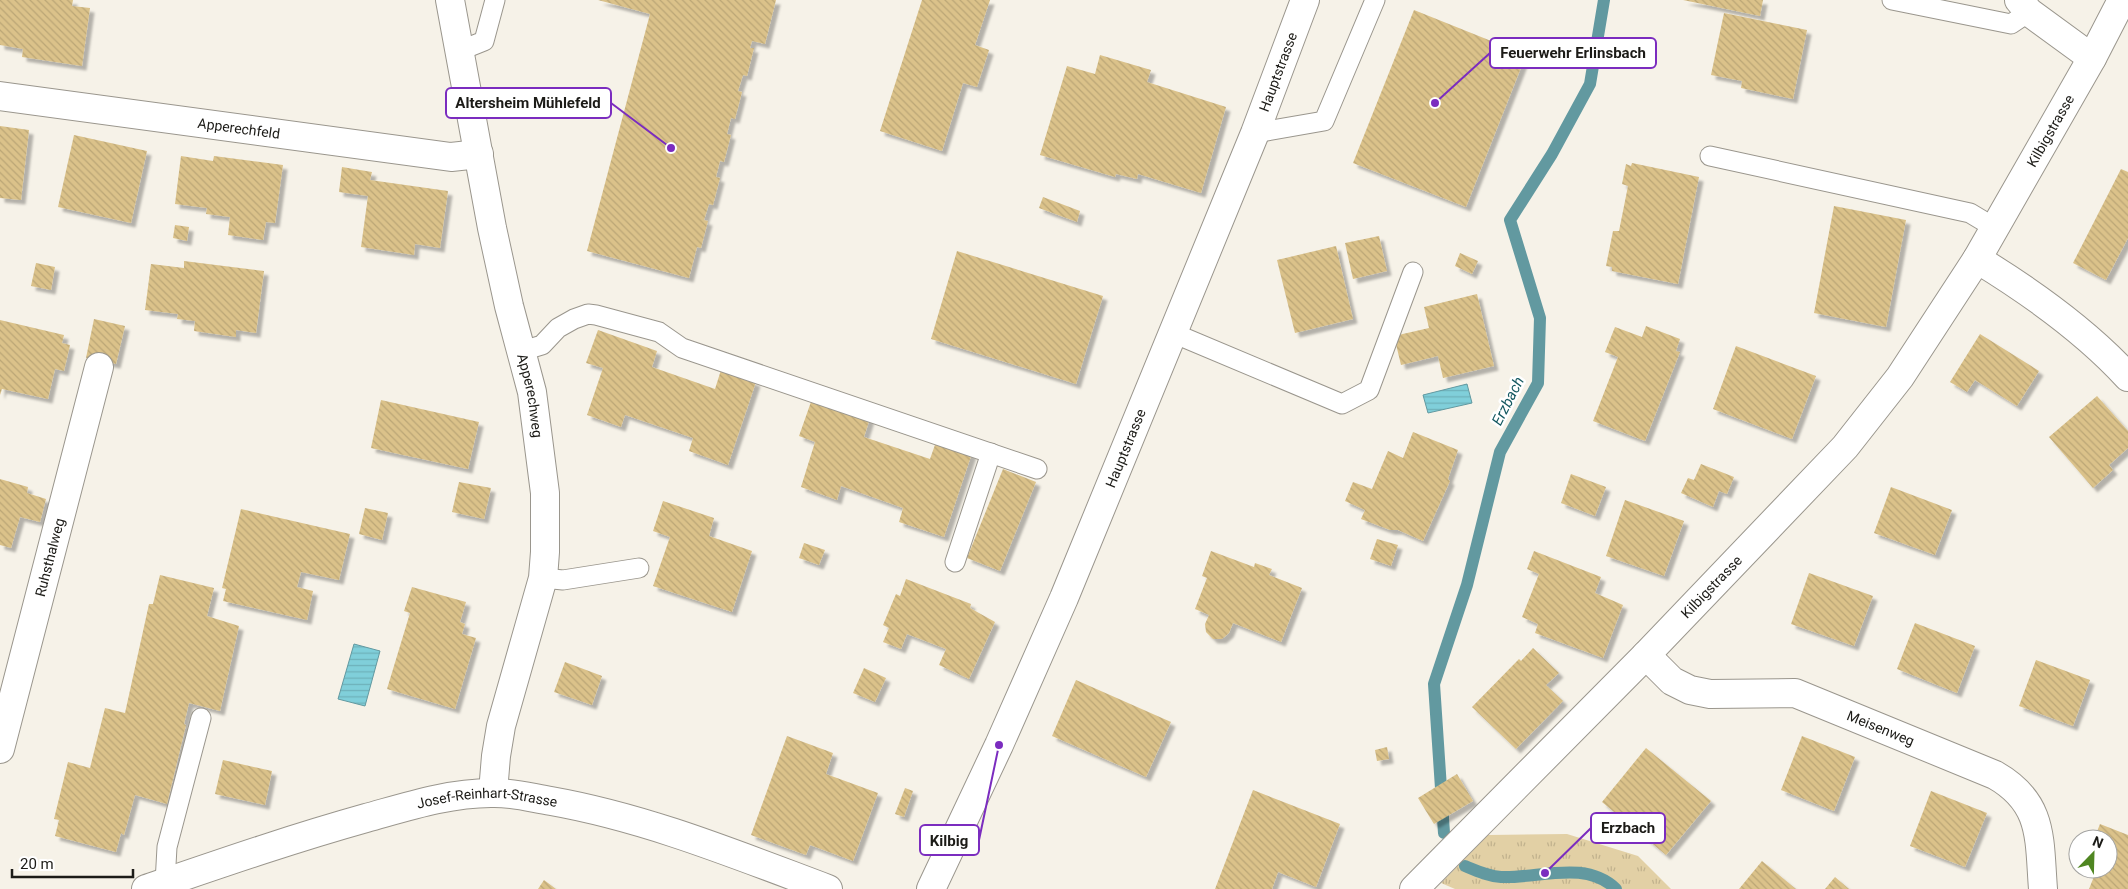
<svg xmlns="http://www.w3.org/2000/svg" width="2128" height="889" viewBox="0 0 2128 889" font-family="Roboto,sans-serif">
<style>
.grass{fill:url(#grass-tufts)}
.water{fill:url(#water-rules);stroke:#6299a0}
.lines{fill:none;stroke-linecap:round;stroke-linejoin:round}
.stream{stroke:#6299a0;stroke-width:12}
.building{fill:url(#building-back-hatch);filter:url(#shadow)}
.lane-casing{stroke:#9a968d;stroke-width:21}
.street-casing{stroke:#9a968d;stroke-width:30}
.secondary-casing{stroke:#9a968d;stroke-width:30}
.lane{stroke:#fff;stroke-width:19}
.street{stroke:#fff;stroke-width:28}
.secondary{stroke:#fff;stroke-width:28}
.labels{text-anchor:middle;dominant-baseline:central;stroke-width:5;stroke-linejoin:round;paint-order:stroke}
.street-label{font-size:14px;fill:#1c1b17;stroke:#fff}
.water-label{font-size:15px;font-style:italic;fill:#155961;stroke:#fff}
.leader{fill:none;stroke:#7b2cbf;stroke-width:2}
.callout-dot{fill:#7b2cbf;stroke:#fff;stroke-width:2}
.callout{fill:#fff;stroke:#7b2cbf;stroke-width:2}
.callout-label{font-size:15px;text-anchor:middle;font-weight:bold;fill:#1c1b17}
</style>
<defs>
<pattern id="grass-tufts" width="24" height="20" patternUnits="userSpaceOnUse" patternTransform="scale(1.25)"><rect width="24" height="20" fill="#e2d0a5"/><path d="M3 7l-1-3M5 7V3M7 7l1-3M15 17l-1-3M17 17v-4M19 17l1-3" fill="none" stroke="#c1b28d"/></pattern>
<pattern id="water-rules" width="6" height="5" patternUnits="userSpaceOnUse" patternTransform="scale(1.25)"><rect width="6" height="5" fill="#80cfda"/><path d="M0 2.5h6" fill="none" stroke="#6eb1ba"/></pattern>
<pattern id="building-back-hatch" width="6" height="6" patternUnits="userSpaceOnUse" patternTransform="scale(1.25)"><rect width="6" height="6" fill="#dbc28a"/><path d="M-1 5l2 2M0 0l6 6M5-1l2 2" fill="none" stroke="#bba676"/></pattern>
<filter id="shadow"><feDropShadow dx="4.5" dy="4.5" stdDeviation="1" flood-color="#0004"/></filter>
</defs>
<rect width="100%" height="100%" fill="#f6f2e8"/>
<!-- grass -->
<path class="grass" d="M 1567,834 L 1638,856 L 1671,889 L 1455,889 L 1441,883 L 1488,835 Z"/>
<!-- water -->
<g class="water">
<path d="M 1467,384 L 1472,403 L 1428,413 L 1423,395 Z"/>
<path d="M 354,644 L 380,651 L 365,706 L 338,699 Z"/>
</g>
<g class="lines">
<!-- stream -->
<g class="stream">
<path d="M 1444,833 L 1434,684 L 1467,585 L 1500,452 L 1538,383 L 1540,318 L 1510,220 L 1552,154 L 1590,84 L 1604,0"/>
<path d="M 1465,866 C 1477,871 1488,876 1501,877 C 1538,879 1585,859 1616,889"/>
</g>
</g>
<!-- building -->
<g class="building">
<path d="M 0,0 L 73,0 L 72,6 L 90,8 L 82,66 L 22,57 L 23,49 L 0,45 Z"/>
<path d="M 598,0 L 776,0 L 765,44 L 752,41 L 750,48 L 754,48 L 747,76 L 743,75 L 738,91 L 742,92 L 735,119 L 731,118 L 727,134 L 731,135 L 724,162 L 720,161 L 716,177 L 720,178 L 713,205 L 709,204 L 704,220 L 708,221 L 701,248 L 697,247 L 689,278 L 587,251 L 650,14 Z"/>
<path d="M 922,0 L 990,0 L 975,45 L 989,50 L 977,87 L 963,83 L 942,151 L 880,131 Z"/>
<path d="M 1683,0 L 1763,0 L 1760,16 Z"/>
<path d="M 1414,10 L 1526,55 L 1466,207 L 1353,163 Z"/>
<path d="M 1724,13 L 1807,30 L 1793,99 L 1741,88 L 1742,81 L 1711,75 Z"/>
<path d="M 1100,55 L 1151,70 L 1147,82 L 1226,107 L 1201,193 L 1138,174 L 1137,179 L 1116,174 L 1115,177 L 1040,155 L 1067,66 L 1095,74 Z"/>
<path d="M 0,126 L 29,130 L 21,200 L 0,198 Z"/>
<path d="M 74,135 L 147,151 L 131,223 L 58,207 Z"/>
<path d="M 181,156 L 213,161 L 214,156 L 283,165 L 275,223 L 266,222 L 263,240 L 228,235 L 230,217 L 206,214 L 207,208 L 175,204 Z"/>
<path d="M 1632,163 L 1699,177 L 1678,284 L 1612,271 L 1612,267 L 1606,266 L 1613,231 L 1619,231 L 1628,186 L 1622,184 L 1626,164 L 1631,166 Z"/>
<path d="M 342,167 L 372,172 L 370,180 L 448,191 L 440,248 L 415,244 L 414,255 L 361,247 L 368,196 L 339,192 Z"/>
<path d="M 2121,169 L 2128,172 L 2128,238 L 2106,280 L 2073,263 Z"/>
<path d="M 1043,197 L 1080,211 L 1077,222 L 1039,208 Z"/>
<path d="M 1834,206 L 1906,220 L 1886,327 L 1814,313 Z"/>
<path d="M 175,225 L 189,227 L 187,241 L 173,238 Z"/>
<path d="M 1379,236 L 1387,271 L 1353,279 L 1345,243 Z"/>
<path d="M 1336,246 L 1353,319 L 1295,333 L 1277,260 Z"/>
<path d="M 957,251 L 1103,296 L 1076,384 L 931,339 Z"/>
<path d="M 1460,253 L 1478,261 L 1472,274 L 1455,266 Z"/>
<path d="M 184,261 L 264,271 L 256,333 L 236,330 L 236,337 L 194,331 L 195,321 L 177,319 L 178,314 L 145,310 L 151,264 L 184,268 Z"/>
<path d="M 36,263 L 55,267 L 51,290 L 31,286 Z"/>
<path d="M 1477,294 L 1494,366 L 1443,378 L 1438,356 L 1401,365 L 1394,336 L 1429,328 L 1424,307 Z"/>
<path d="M 94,319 L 125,326 L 116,364 L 86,358 Z"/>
<path d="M 0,320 L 64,335 L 62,343 L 70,345 L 64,371 L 55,369 L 48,399 L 2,389 L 0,395 Z"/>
<path d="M 1646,326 L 1680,339 L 1676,351 L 1680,352 L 1645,441 L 1593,421 L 1618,357 L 1605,352 L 1615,327 L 1642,337 Z"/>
<path d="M 598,330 L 657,351 L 652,367 L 715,389 L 721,370 L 756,382 L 728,465 L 689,451 L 693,438 L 625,415 L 621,427 L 587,415 L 603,368 L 586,363 Z"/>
<path d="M 1980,334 L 2039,371 L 2017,406 L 1975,380 L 1967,392 L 1950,382 Z"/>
<path d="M 1736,346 L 1816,376 L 1792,439 L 1713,409 Z"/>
<path d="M 2097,396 L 2128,431 L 2128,448 L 2109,465 L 2113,470 L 2093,488 L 2049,437 Z"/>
<path d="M 812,399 L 870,418 L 864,437 L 930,459 L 936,442 L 972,453 L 944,537 L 899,522 L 903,508 L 841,486 L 837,500 L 801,487 L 815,442 L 799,436 Z"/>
<path d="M 381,400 L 479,422 L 468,469 L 371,448 Z"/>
<path d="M 1413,432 L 1458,450 L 1448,479 L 1450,481 L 1423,541 L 1398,530 L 1390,530 L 1361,519 L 1365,510 L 1345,501 L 1353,482 L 1372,489 L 1388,451 L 1403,458 Z"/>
<path d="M 1701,464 L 1734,477 L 1727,494 L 1719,491 L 1713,507 L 1681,493 L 1688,478 L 1694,480 Z"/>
<path d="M 1003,469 L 1036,482 L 1000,571 L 967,558 Z"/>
<path d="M 1571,474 L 1606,487 L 1595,516 L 1561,503 Z"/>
<path d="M 0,479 L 28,487 L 27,493 L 46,499 L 40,522 L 20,517 L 11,548 L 0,545 Z"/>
<path d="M 459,482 L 491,488 L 484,519 L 452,512 Z"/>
<path d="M 1891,487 L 1952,510 L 1935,555 L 1874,533 Z"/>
<path d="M 1625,500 L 1684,521 L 1664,576 L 1606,556 Z"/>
<path d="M 663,501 L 714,518 L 709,536 L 752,551 L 732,612 L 653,586 L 670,537 L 653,531 Z"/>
<path d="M 365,508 L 388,513 L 382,540 L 359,534 Z"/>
<path d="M 241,509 L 350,534 L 339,580 L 301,572 L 297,587 L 313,591 L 307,620 L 223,601 L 226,589 L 222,588 Z"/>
<path d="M 1377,539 L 1398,545 L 1391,566 L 1370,559 Z"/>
<path d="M 804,543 L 825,550 L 819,565 L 799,558 Z"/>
<path d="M 1211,551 L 1254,567 L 1255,563 L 1272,569 L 1269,575 L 1302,588 L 1281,642 L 1233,623 L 1229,633 L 1222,639 L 1213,639 L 1206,632 L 1205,624 L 1209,615 L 1195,609 L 1207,578 L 1202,576 Z"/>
<path d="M 1534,551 L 1601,577 L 1595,593 L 1623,605 L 1603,658 L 1535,633 L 1538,624 L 1522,617 L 1539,574 L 1527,569 Z"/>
<path d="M 1809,573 L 1873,596 L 1854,646 L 1791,624 Z"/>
<path d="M 160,575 L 214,588 L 207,616 L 239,626 L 220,711 L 189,703 L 184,724 L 186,725 L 167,804 L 135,795 L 124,835 L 121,833 L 116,852 L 55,836 L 59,820 L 54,819 L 68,762 L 90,768 L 105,708 L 125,713 L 149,604 L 153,604 Z"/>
<path d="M 906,579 L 971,604 L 970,608 L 995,622 L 969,679 L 939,665 L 946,649 L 907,634 L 901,649 L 883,642 L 889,628 L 883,625 L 896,594 L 900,596 Z"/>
<path d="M 412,587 L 466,602 L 460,622 L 465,624 L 462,634 L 476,638 L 455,709 L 387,689 L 410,613 L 404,611 Z"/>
<path d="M 1915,623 L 1975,646 L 1957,693 L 1897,669 Z"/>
<path d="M 1533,648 L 1559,673 L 1546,685 L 1563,701 L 1516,749 L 1472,707 L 1519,659 L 1521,661 Z"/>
<path d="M 2036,660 L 2090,680 L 2073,726 L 2019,706 Z"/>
<path d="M 565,662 L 602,676 L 592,705 L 554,692 Z"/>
<path d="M 864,668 L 886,678 L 875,702 L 853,693 Z"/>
<path d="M 1076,680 L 1171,722 L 1146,777 L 1052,736 Z"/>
<path d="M 787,736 L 833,753 L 826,774 L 878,793 L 853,861 L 810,845 L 806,855 L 751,835 Z"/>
<path d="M 1802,736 L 1855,757 L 1834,811 L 1781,790 Z"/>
<path d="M 1387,747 L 1389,759 L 1377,761 L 1375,750 Z"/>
<path d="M 1646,748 L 1711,801 L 1666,855 L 1602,802 Z"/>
<path d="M 223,760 L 272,771 L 265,805 L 215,794 Z"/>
<path d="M 1457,774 L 1473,801 L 1434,824 L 1418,798 Z"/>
<path d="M 905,788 L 913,791 L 904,817 L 895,814 Z"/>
<path d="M 1253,790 L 1340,824 L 1316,887 L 1278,872 L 1272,889 L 1215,889 Z"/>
<path d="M 1931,791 L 1987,813 L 1965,867 L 1910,846 Z"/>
<path d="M 2100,824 L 2128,835 L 2128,889 L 2089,889 L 2097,869 L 2108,869 L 2108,839 L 2094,839 Z"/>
<path d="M 1762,861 L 1796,889 L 1739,889 Z"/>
<path d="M 1835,877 L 1849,889 L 1825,889 Z"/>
<path d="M 544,880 L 556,889 L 538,889 Z"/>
</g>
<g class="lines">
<defs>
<g id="lane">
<path d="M 1892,0 L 2011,24 L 2029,12"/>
<path d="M 459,51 L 484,41 L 495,0"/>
<path d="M 1255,133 L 1324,121 L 1375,0"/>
<path d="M 1710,156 L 1970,213 L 1995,228"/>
<path d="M 1173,333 L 1342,404 L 1369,390 L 1413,272"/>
<path d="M 522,351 L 542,345 L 558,328 L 574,319 L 588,314 L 596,315 L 659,332 L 682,348 L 1037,469"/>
<path d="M 955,562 L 991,453"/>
<path d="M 543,578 L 563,580 L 639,568"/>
<path d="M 165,883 L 167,847 L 201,718"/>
</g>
<g id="street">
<path id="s1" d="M 450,0 L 492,228 L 509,306 L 532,392 L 545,493 L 545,552 L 543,578 L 501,726 L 496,756 L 493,792"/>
<path d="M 2019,0 L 2029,12 L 2092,58"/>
<path id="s2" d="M 0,96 L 451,157 L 479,154"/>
<path d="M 1977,259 C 2031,292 2085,330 2128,377"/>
<path id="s3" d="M 1646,655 L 1672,681 L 1690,690 L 1710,694 L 1795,693 L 1995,775 C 2044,803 2039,839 2043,889"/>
<path id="s4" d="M 0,749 L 99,367"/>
<path id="s5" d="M 146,889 C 219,864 291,839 366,818 C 406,807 448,793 491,793 C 511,792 532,798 551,801 C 647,818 737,855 828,889"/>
<path id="s6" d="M 1414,889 L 1646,655 L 1845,447 L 1900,377 L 1977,259 L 2092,58 L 2122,0"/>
</g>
<g id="secondary">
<path id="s7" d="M 931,889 L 999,745 L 1064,598 L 1255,133 L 1305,0"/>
</g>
</defs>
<!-- lane casing -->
<use href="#lane" class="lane-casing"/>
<!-- street casing -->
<use href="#street" class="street-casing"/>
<!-- secondary casing -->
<use href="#secondary" class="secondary-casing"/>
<!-- lane -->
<use href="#lane" class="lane"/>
<!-- street -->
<use href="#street" class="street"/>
<!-- secondary -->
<use href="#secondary" class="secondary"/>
</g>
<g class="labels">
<!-- street labels -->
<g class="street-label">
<text stroke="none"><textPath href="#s7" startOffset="888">Hauptstrasse</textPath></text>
<text stroke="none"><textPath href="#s2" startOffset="241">Apperechfeld</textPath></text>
<text stroke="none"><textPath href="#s6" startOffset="995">Kilbigstrasse</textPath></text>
<text stroke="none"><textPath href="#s1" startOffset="404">Apperechweg</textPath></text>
<text stroke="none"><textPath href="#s7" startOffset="482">Hauptstrasse</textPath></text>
<text stroke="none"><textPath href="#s4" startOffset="198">Ruhsthalweg</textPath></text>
<text stroke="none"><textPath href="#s6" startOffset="424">Kilbigstrasse</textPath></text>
<text stroke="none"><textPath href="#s3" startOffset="255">Meisenweg</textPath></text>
<text stroke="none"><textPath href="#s5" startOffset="355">Josef-Reinhart-Strasse</textPath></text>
</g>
<!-- water labels -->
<g class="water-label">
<text transform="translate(1508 401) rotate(-63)">Erzbach</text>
</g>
</g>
<!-- callouts -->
<path class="leader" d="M1435 103L1490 53M671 148L611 103M1545 873L1591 828M999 745L979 840"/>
<g class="callout-dot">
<circle cx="1435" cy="103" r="5"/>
<circle cx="671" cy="148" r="5"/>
<circle cx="1545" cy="873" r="5"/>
<circle cx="999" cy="745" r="5"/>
</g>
<g class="callout">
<rect x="1490" y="38" width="166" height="30" rx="5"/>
<rect x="446" y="88" width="165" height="30" rx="5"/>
<rect x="1591" y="813" width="74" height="30" rx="5"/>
<rect x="920" y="825" width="59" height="30" rx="5"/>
</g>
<g class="callout-label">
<text x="1573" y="58">Feuerwehr Erlinsbach</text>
<text x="528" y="108">Altersheim Mühlefeld</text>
<text x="1628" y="833">Erzbach</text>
<text x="949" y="846">Kilbig</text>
</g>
<!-- north arrow -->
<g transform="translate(2093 854) rotate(23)"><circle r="24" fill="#ffffff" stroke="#a4a4a2"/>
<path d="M0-4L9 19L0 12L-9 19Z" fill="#4f8621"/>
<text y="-8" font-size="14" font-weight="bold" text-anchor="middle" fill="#1c1b17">N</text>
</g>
<!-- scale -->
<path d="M12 869v8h121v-8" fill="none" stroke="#1c1b17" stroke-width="2.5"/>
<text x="20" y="869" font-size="15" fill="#1c1b17" stroke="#ffffff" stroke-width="4" paint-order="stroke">20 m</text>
</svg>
